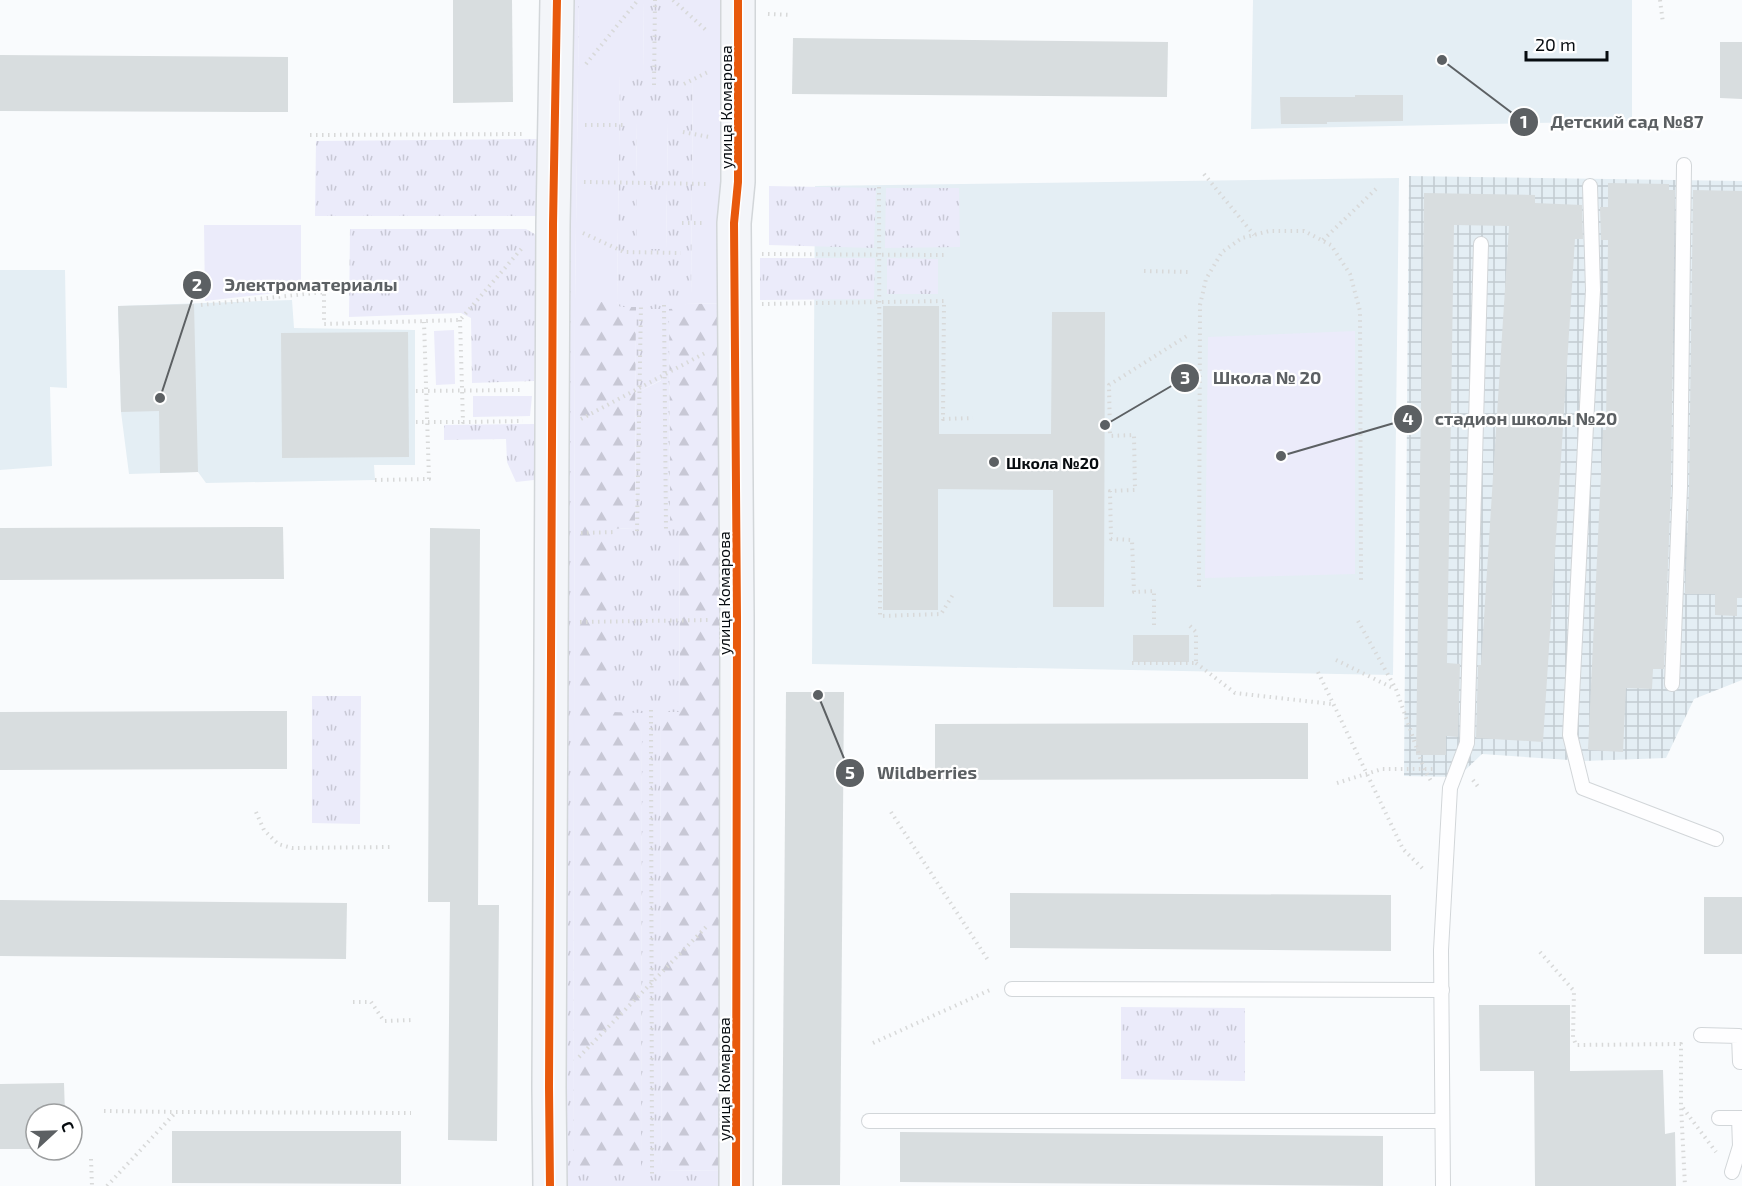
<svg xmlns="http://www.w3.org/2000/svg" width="1742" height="1186" viewBox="0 0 1742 1186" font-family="'Exo 2',sans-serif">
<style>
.built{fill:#e4eef4}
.industrial{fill:url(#industrial-grid)}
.green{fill:#ebebfa}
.forest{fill:url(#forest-firs)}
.park{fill:url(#park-tufts);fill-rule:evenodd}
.building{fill:#d8dddf}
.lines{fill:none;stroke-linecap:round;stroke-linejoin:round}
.lane-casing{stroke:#d2d6d9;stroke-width:16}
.secondary-casing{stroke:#d2d6d9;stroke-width:36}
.path{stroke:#d8d9d9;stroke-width:4;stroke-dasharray:1.5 4.5;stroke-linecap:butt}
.lane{stroke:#fefeff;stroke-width:14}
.secondary{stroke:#f3f5f9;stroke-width:33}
.cycleway-casing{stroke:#fff;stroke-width:11}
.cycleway{stroke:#e8590c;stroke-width:8}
.poi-dot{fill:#5c6063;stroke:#fff;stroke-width:2}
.labels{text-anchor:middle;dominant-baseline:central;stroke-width:4.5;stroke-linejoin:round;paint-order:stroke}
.street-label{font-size:16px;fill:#070c10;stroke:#fff}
.poi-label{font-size:16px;font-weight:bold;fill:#070c10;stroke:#fff;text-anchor:start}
.leader{fill:none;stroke:#5c6063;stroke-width:2}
.callout-dot{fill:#5c6063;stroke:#fff;stroke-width:2}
.mark-label{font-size:18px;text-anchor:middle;font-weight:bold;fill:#fff}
.callout-label{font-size:18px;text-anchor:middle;font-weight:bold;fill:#5c6063;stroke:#fff;stroke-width:4.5;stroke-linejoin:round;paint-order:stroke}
</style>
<defs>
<pattern id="industrial-grid" width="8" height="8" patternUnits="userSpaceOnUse" patternTransform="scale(1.5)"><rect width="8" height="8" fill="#e4eef4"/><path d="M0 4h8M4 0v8" fill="none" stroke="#c2cbd0"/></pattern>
<pattern id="forest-firs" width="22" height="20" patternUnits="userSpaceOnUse" patternTransform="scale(1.5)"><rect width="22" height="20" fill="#ebebfa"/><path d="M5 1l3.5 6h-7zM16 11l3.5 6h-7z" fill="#c8c8d5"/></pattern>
<pattern id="park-tufts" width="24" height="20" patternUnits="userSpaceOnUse" patternTransform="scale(1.5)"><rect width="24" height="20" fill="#ebebfa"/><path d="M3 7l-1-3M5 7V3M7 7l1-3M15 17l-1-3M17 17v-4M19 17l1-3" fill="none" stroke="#c8c8d5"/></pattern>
</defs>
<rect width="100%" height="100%" fill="#f9fbfd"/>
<!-- built -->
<g class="built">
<path d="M 1253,0 L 1632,0 L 1632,121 L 1251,129 Z"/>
<path d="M 1399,178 L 1393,675 L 812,664 L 815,186 Z"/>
<path d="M 0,270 L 65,270 L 67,388 L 50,387 L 52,466 L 0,470 Z"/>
<path d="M 292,300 L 294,328 L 415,330 L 415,465 L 374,465 L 375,480 L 206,483 L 198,472 L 129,474 L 121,412 L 118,306 Z"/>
</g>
<!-- industrial -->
<path class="industrial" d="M 1409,176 L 1742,181 L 1742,680 L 1694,699 L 1666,758 L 1584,761 L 1482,754 L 1458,777 L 1404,776 Z"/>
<!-- green -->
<g class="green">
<path d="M 579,0 L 644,0 L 643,73 L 620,73 L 617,302 L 575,302 Z"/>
<path d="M 666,0 L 724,0 L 723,298 L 691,298 L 693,73 L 666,72 Z"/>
<path d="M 637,122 L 668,122 L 667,179 L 636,179 Z"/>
<path d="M 637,189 L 667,189 L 666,249 L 637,249 Z"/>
<path d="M 204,225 L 301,225 L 301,290 L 205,301 Z"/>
<path d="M 643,309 L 661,309 L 661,373 L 643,382 Z"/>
<path d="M 454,330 L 455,384 L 436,385 L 434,331 Z"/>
<path d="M 1355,331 L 1355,574 L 1205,578 L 1208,337 Z"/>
<path d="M 662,380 L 662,525 L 642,525 L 642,390 Z"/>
<path d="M 473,396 L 532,396 L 530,416 L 473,417 Z"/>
</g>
<!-- forest -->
<g class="forest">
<path d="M 575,302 L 617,302 L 620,307 L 636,307 L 635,528 L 613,529 L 612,712 L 642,712 L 641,1170 L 573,1170 Z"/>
<path d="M 728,303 L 731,1170 L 662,1171 L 660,712 L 680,712 L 679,528 L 670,528 L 669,308 L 686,304 Z"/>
</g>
<!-- park -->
<g class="park">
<path d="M 572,0 L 579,0 L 575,302 L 573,1169 L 641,1170 L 642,713 L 612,712 L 612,529 L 635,528 L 636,307 L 620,307 L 617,302 L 620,72 L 643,73 L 644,0 L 666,0 L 666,72 L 693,72 L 691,297 L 722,298 L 724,0 L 730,0 L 732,1171 L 727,1186 L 564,1186 ZM 637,122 L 668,122 L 667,179 L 636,179 ZM 637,189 L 667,190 L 666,249 L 637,249 ZM 727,303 L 731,1170 L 662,1171 L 660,712 L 680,712 L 679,528 L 670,528 L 669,309 L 681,308 L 686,304 ZM 643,309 L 661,309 L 661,373 L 643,381 ZM 661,380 L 662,524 L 642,525 L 642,390 Z"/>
<path d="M 537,139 L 538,216 L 315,216 L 316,141 Z"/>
<path d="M 769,186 L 876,188 L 874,248 L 769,245 Z"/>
<path d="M 886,188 L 959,188 L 960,247 L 885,248 Z"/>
<path d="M 350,229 L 526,229 L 538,236 L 534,381 L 472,383 L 471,318 L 461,313 L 349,317 Z"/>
<path d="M 760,258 L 875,258 L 874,299 L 760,300 Z"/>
<path d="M 887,258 L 938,259 L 938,294 L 887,294 Z"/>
<path d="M 534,424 L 534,480 L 516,482 L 507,462 L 506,439 L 444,440 L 444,425 Z"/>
<path d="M 312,696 L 361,696 L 360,824 L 312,823 Z"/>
<path d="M 1121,1007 L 1245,1008 L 1245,1081 L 1121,1079 Z"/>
</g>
<!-- building -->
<g class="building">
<path d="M 453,0 L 512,0 L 513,102 L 453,103 Z"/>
<path d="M 793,38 L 1168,42 L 1167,97 L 792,94 Z"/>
<path d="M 1720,42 L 1742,42 L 1742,99 L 1720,98 Z"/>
<path d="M 0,55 L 288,57 L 288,112 L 0,111 Z"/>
<path d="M 1355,95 L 1403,95 L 1403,121 L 1327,122 L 1327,124 L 1281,124 L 1280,97 L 1355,97 Z"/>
<path d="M 1608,183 L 1669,184 L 1669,190 L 1675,190 L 1671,487 L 1664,669 L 1653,669 L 1652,689 L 1626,688 L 1623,752 L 1588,750 L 1603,430 L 1606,430 L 1608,240 L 1601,240 L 1600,207 L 1608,207 Z"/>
<path d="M 1693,190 L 1742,191 L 1742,598 L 1737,598 L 1737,616 L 1715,615 L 1715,594 L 1685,594 L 1689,487 Z"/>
<path d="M 1424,193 L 1535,195 L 1535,203 L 1582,205 L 1583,239 L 1575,239 L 1543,742 L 1476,738 L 1478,665 L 1481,665 L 1509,226 L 1454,225 L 1447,663 L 1460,664 L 1458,737 L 1446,736 L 1446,755 L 1416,755 Z"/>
<path d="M 194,304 L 198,472 L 160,473 L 159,411 L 121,412 L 118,306 Z"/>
<path d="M 883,306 L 939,306 L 939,434 L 1051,434 L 1052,312 L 1105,312 L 1104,607 L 1053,607 L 1053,490 L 938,489 L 938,610 L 883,610 Z"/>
<path d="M 408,332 L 409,457 L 282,458 L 281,333 Z"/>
<path d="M 283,527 L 284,579 L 0,580 L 0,528 Z"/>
<path d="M 430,528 L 480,529 L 478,905 L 499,905 L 497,1141 L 448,1140 L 450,902 L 428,902 Z"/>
<rect x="1133" y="635" width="56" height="27"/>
<path d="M 786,692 L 844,692 L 840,1185 L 782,1185 Z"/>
<path d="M 287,711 L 287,769 L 0,770 L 0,712 Z"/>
<path d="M 1308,723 L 1308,779 L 935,780 L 935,724 Z"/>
<path d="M 1010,893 L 1391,895 L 1391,951 L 1010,948 Z"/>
<rect x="1704" y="897" width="38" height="57"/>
<path d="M 0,900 L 347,903 L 346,959 L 0,956 Z"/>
<path d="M 1479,1005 L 1570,1005 L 1570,1071 L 1663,1070 L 1665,1134 L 1675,1132 L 1676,1186 L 1535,1186 L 1534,1071 L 1480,1071 Z"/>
<path d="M 64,1083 L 65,1114 L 36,1114 L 36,1149 L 0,1149 L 0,1084 Z"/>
<path d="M 172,1131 L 401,1131 L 401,1184 L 172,1183 Z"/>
<path d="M 900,1132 L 1383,1136 L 1383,1186 L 900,1182 Z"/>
</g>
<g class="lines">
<defs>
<g id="lane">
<path d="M 1590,186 L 1593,290 L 1570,735 L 1583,788 L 1716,839"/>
<path d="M 1672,684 L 1680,487 L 1684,165"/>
<path d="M 1012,989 L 1442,990"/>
<path d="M 1701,1035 L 1739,1036 L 1740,1062 L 1742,1062"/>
<path d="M 1719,1118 L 1742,1118"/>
<path d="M 869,1121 L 1442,1121"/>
<path d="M 1732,1172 L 1740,1146 L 1739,1118"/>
<path d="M 1443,1186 L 1441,950 L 1450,788 L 1467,743 L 1481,244"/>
</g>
<g id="secondary">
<path d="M 550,1186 L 549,1087 L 553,224 L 557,0"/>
<path d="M 736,1186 L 737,619 L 734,223 L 738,182 L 738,0"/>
</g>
</defs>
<!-- lane casing -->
<use href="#lane" class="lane-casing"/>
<!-- secondary casing -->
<use href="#secondary" class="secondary-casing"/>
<!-- path -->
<g class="path">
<path d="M 673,0 L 708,32"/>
<path d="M 1660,0 L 1663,23"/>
<path d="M 768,14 L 791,15"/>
<path d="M 586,64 L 638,0"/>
<path d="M 684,84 L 708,72"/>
<path d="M 654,85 L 655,0"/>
<path d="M 585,125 L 626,125"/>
<path d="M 683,132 L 709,137"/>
<path d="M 310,135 L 525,134"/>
<path d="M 1204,174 L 1254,235"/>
<path d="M 584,182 L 709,184"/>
<path d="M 879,187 L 880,616 L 941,614 L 954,593"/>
<path d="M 682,223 L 706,223"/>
<path d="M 583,233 L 624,252 L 681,253"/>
<path d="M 1323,240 L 1377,188"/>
<path d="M 762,254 L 944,255"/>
<path d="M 1144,271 L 1190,272"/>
<path d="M 762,304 L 944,301 L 943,419 L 973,418"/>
<path d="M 201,305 L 324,292 L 324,324 L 460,320 L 523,247"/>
<path d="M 664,305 L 666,531"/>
<path d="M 460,320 L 463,422 L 523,421"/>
<path d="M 416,391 L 524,390"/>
<path d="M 581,419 L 705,353"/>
<path d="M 416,422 L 463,422"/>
<path d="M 375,480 L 429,479 L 424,322"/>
<path d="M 637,531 L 641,304"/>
<path d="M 581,533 L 616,532"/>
<path d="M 1199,587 L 1200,305 L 1206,279 L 1222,252 L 1242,238 L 1269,231 L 1304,231 L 1331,245 L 1350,274 L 1360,311 L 1361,580"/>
<path d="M 1358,621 L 1396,689 L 1424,769 L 1431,781"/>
<path d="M 580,622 L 708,620"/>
<path d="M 1154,625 L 1154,591 L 1134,592 L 1132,540 L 1111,539 L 1110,491 L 1135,490 L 1134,435 L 1110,436 L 1109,385 L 1190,334"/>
<path d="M 1336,660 L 1395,689"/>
<path d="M 1132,663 L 1196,663 L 1196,632 L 1189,625"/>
<path d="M 1196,663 L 1235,693 L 1332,704"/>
<path d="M 1318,672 L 1403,849 L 1425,871"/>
<path d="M 651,710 L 652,1175"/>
<path d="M 1473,780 L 1479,788"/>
<path d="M 1337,783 L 1382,769 L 1435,769"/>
<path d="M 256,812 L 264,830 L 278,844 L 292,848 L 390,847"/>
<path d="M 891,812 L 988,960"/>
<path d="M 1540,952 L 1574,991 L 1573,1037 L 1576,1045 L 1681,1044 L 1681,1106 L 1685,1186"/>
<path d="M 353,1002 L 371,1002 L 384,1021 L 413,1020"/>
<path d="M 873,1043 L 990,990"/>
<path d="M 579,1057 L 706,927"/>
<path d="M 1683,1108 L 1716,1152"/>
<path d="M 104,1111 L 176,1112 L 411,1113"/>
<path d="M 91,1159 L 92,1186"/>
<path d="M 107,1186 L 176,1112"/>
</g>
<!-- lane -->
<use href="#lane" class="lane"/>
<!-- secondary -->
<use href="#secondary" class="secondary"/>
<defs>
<g id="cycleway">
<path d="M 550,1186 L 549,1087 L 553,224 L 557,0"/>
<path d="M 736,1186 L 737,619 L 734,223 L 738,182 L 738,0"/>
</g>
</defs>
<!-- cycleway casing -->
<use href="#cycleway" class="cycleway-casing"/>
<!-- cycleway -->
<use href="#cycleway" class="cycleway"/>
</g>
<!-- markers -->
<circle class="poi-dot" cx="994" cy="462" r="6"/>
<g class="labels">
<!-- street labels -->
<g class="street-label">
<text transform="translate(725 107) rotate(-90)">улица Комарова</text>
<text transform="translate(723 593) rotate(-90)">улица Комарова</text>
<text transform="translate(723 1079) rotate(-90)">улица Комарова</text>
</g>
<!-- poi labels -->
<g class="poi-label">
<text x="1006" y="462">Школа №20</text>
</g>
</g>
<!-- callouts -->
<path class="leader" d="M1442 60L1524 122M160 398L197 285M1105 425L1185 378M1281 456L1408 419M818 695L850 773"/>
<g class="callout-dot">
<circle cx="1442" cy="60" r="6"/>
<circle cx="160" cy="398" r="6"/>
<circle cx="1105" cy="425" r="6"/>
<circle cx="1281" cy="456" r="6"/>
<circle cx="818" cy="695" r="6"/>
<circle cx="1524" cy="122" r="15"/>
<circle cx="197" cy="285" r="15"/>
<circle cx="1185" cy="378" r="15"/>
<circle cx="1408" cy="419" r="15"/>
<circle cx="850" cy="773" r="15"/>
</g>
<g class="mark-label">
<text x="1524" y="128">1</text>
<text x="197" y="291">2</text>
<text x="1185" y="384">3</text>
<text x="1408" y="425">4</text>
<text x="850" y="779">5</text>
</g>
<g class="callout-label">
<text x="1627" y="128">Детский сад №87</text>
<text x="311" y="291">Электроматериалы</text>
<text x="1267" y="384">Школа № 20</text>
<text x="1526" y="425">стадион школы №20</text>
<text x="927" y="779">Wildberries</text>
</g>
<!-- north arrow -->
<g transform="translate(54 1132) rotate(68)"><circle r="28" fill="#ffffff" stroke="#9c9e9f" stroke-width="1.5"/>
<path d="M0-4.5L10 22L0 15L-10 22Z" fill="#5c6063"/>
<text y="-9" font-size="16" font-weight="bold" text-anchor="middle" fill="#070c10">С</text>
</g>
<!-- scale -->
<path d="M1526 51v9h81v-9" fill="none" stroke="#070c10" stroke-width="3"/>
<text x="1535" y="51" font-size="18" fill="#070c10" stroke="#ffffff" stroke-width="4.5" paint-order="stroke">20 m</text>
</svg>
